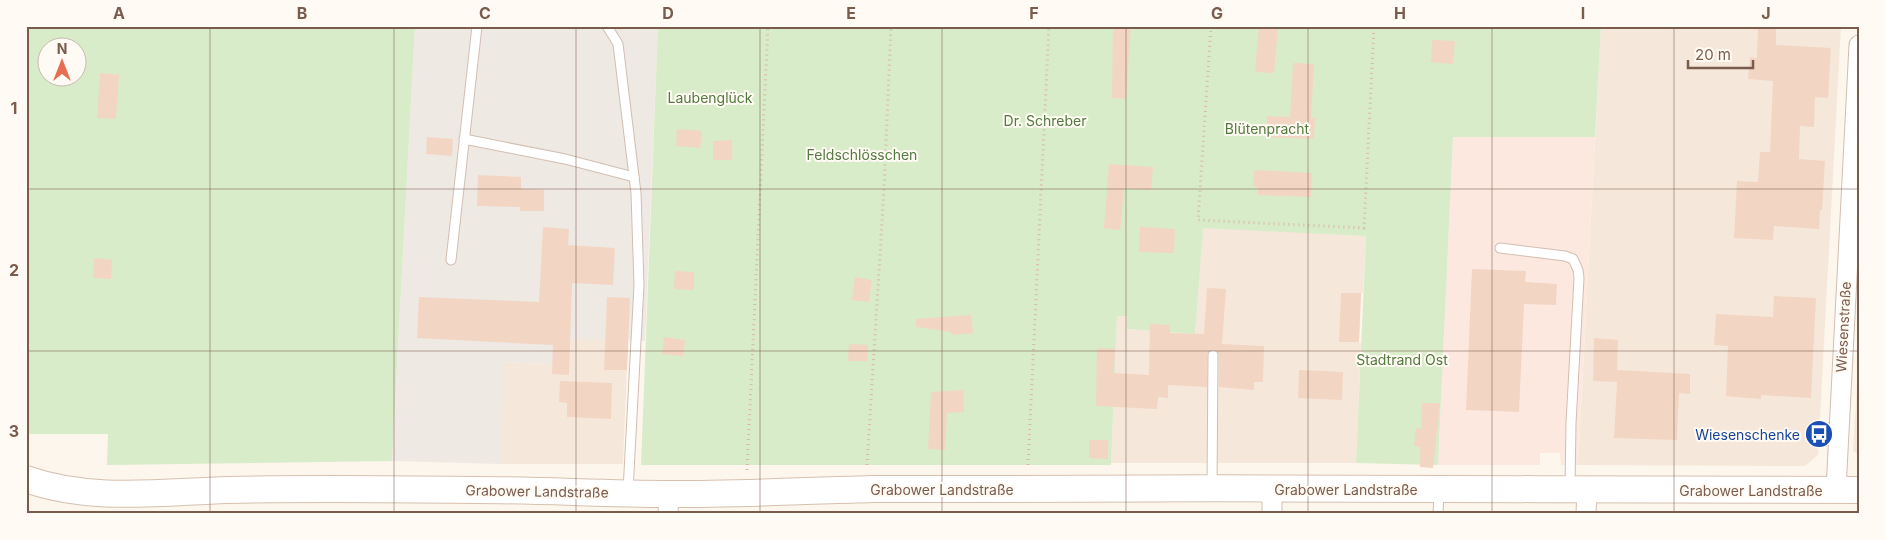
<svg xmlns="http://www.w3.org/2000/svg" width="1885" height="540" viewBox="0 0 1885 540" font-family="Inter,sans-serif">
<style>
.residential{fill:#f5e8da}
.commercial{fill:#fde8e0}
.industrial{fill:#efe9e4}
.green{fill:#d8ecc9;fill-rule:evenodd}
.building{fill:#f3d5c3}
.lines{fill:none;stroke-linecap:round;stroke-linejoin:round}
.lane-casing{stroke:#d1beb0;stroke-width:11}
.street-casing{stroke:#d1beb0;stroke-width:21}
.secondary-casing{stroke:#d6c0b0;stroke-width:28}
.path{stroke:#d9b8a5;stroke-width:3;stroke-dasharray:1 4;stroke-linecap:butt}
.lane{stroke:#fff;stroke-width:9}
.street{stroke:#fff;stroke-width:19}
.secondary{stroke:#fff;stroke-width:26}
.grid{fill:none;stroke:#7a5c4d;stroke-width:1;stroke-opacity:0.55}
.labels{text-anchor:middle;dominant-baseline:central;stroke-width:4;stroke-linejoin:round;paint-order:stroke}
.park-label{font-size:14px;fill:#537a41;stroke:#fffaf3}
.street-label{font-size:14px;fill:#7a5c4d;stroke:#fffaf3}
.transit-label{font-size:14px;fill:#164399;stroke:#fffaf3;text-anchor:end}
.neatline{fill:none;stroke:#7a5c4d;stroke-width:2}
.grid-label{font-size:16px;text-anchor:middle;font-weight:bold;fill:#7a5c4d}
</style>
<rect width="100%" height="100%" fill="#fdf6ec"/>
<!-- residential -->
<g class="residential">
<path d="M 1601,26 L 1841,26 L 1818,455 L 1805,466 L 1578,465 Z"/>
<path d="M 1202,227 L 1366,235 L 1363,293 L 1361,294 L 1359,342 L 1361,343 L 1356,463 L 1111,463 L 1117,316 L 1127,316 L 1127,329 L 1195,334 Z"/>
<path d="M 570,339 L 628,340 L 623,464 L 501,464 L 503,362 L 569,365 Z"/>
<path d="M 1859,349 L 1859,455 L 1853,451 Z"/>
</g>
<!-- commercial -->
<path class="commercial" d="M 1453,137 L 1595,137 L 1578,465 L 1561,465 L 1560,453 L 1540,453 L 1540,465 L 1438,465 Z"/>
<!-- industrial -->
<path class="industrial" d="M 415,26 L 658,26 L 645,341 L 571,339 L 569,365 L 504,362 L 501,464 L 392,461 Z"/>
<!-- green -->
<g class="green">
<path d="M 26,26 L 415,26 L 392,461 L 107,465 L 108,434 L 26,434 ZM 48,48 L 78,48 L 78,78 L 48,78 Z"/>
<path d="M 658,26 L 1601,26 L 1595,137 L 1453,137 L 1438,465 L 1356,463 L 1366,236 L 1203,228 L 1195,334 L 1127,329 L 1127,316 L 1117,316 L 1111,465 L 641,465 Z"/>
</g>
<!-- building -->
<g class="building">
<path d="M 1113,26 L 1131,26 L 1126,99 L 1112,98 Z"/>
<path d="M 1259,26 L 1278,26 L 1274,73 L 1255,72 Z"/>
<path d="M 1758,26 L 1776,26 L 1776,45 L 1831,48 L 1828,98 L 1815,97 L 1814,127 L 1800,126 L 1799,159 L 1825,161 L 1822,210 L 1820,210 L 1819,229 L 1774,226 L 1773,240 L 1734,238 L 1737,181 L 1758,182 L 1760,152 L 1770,152 L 1773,81 L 1748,79 L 1750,57 L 1757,58 Z"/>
<path d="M 1432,40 L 1455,41 L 1453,64 L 1431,62 Z"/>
<path d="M 1293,63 L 1314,64 L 1311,118 L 1315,118 L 1314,139 L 1266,137 L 1267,116 L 1290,117 Z"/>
<path d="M 100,73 L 119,75 L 116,119 L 97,118 Z"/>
<path d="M 677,129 L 702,131 L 700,148 L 676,146 Z"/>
<path d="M 427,137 L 453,139 L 452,156 L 426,154 Z"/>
<path d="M 732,140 L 732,160 L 713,160 L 713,141 Z"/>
<path d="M 1109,164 L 1153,167 L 1151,190 L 1124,188 L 1120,230 L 1104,228 Z"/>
<path d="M 1254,170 L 1312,173 L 1311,197 L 1258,195 L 1258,187 L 1253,186 Z"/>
<path d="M 478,175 L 521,177 L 521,189 L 544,190 L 544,211 L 520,211 L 520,207 L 477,206 Z"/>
<path d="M 543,227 L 569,229 L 568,245 L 615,248 L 613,285 L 572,283 L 569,375 L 552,374 L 553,345 L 417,338 L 419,297 L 539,302 Z"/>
<path d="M 1140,227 L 1175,229 L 1174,253 L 1139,252 Z"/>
<path d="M 94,258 L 112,260 L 111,279 L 93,278 Z"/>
<path d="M 1472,269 L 1526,271 L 1525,282 L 1557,284 L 1556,305 L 1524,304 L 1519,412 L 1466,410 Z"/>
<path d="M 675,271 L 694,272 L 694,290 L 674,289 Z"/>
<path d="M 855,277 L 872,280 L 869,302 L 852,300 Z"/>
<path d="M 1207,288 L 1226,289 L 1222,344 L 1264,346 L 1263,382 L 1254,382 L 1254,390 L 1219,387 L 1219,355 L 1217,350 L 1213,349 L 1210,350 L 1207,354 L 1207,387 L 1168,385 L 1168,398 L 1158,397 L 1157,409 L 1096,406 L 1097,348 L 1115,349 L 1114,373 L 1149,375 L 1150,324 L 1170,325 L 1170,333 L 1204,334 Z"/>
<path d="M 1341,293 L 1361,293 L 1359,342 L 1339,342 Z"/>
<path d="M 1774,296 L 1816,298 L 1811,398 L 1761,395 L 1761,399 L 1726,396 L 1728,346 L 1714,345 L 1716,314 L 1773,317 Z"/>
<path d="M 607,297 L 630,298 L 627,370 L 604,370 Z"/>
<path d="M 971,315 L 973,333 L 951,335 L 951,332 L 916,327 L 916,319 Z"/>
<path d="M 664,337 L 685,340 L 683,356 L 662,354 Z"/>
<path d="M 1594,338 L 1618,340 L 1617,370 L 1690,374 L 1690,394 L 1679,393 L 1677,440 L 1614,438 L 1617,382 L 1593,381 Z"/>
<path d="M 849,344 L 868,345 L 867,361 L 848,361 Z"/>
<path d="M 1299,370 L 1343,372 L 1342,400 L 1298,398 Z"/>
<path d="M 560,381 L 612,383 L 611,419 L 567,417 L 567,403 L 559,402 Z"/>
<path d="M 963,390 L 964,412 L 947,413 L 945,450 L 928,449 L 931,392 Z"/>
<path d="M 1422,403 L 1440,403 L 1433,468 L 1420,467 L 1420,447 L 1414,446 L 1416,428 L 1421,429 Z"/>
<path d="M 1089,440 L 1108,440 L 1108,459 L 1089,458 Z"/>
</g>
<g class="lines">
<defs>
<g id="lane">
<path d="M 607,26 L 618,44 L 636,193 L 639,285 L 628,491"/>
<path d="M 464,139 L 565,159 L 634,177"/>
<path d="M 1500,248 L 1565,256 L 1573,259 L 1578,270 L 1579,278 L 1571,423 L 1570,487"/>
<path d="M 451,260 L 477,26"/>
<path d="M 1212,487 L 1213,355"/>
<path d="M 1438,514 L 1439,492"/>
</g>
<g id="street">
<path d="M 1836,490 L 1859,45"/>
<path d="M 668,514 L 669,494"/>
<path d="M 1272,514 L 1272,489"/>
<path d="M 1586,514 L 1587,490"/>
</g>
<path id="secondary" d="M 26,479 C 91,502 160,492 227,490 C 310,488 393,489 476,490 C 541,490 605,494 670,494 C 737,494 805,491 872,489 C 915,489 958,489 1001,489 C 1287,487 1573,490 1859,490"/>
</defs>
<!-- lane casing -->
<use href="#lane" class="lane-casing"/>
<!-- street casing -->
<use href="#street" class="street-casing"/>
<!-- secondary casing -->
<use href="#secondary" class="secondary-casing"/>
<!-- path -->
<g class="path">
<path d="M 1211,26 L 1198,220 L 1364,228 L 1374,26"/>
<path d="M 867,465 L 884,190 L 891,26"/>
<path d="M 1028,465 L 1049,26"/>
<path d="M 747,470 L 768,26"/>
</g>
<!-- lane -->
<use href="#lane" class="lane"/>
<!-- street -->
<use href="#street" class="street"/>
<!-- secondary -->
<use href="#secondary" class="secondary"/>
</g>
<!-- grid -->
<path class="grid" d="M 210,26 L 210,514M 394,26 L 394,514M 576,26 L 576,514M 760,26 L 760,514M 942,26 L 942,514M 1126,26 L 1126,514M 1308,26 L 1308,514M 1492,26 L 1492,514M 1674,26 L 1674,514M 26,189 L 1859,189M 26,351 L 1859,351"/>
<!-- icons -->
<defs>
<symbol id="bus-disc" viewBox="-11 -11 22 22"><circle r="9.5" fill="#1a4fb4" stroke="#fffaf3"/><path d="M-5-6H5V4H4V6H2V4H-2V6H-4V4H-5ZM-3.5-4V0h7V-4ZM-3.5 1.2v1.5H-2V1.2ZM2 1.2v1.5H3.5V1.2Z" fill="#fff"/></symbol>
</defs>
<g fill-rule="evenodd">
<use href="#bus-disc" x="1803" y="418" width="32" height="32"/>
</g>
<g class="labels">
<!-- park labels -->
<g class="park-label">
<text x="710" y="97">Laubenglück</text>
<text x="1045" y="120">Dr. Schreber</text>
<text x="1267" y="128">Blütenpracht</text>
<text x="862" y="154">Feldschlösschen</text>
<text x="1402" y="359">Stadtrand Ost</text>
</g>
<!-- street labels -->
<g class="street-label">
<text transform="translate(1843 327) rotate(-87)">Wiesenstraße</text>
<text x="942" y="489">Grabower Landstraße</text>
<text x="1346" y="489">Grabower Landstraße</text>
<text x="1751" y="490">Grabower Landstraße</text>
<text transform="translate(537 491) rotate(1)">Grabower Landstraße</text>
</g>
<!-- transit labels -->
<g class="transit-label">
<text x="1800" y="434">Wiesenschenke</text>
</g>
</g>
<!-- border -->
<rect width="1885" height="540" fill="none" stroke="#fffaf3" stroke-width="55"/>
<!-- north arrow -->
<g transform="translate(62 62)"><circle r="24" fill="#fffaf3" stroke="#cabbb1"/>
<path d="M0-4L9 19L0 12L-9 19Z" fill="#e76f51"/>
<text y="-8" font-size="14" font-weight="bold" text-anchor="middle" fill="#7a5c4d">N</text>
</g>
<!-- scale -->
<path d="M1688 60v8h65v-8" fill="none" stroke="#7a5c4d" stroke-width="2.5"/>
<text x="1695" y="60" font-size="15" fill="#7a5c4d" stroke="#fffaf3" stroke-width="4" paint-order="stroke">20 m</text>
<rect x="28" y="28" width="1830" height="484" class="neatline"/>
<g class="grid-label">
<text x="119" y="19">A</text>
<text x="302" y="19">B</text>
<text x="485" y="19">C</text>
<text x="668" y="19">D</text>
<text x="851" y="19">E</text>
<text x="1034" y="19">F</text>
<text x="1217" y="19">G</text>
<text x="1400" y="19">H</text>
<text x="1583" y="19">I</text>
<text x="1766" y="19">J</text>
<text x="14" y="114">1</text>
<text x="14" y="276">2</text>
<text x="14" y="437">3</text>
</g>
</svg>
